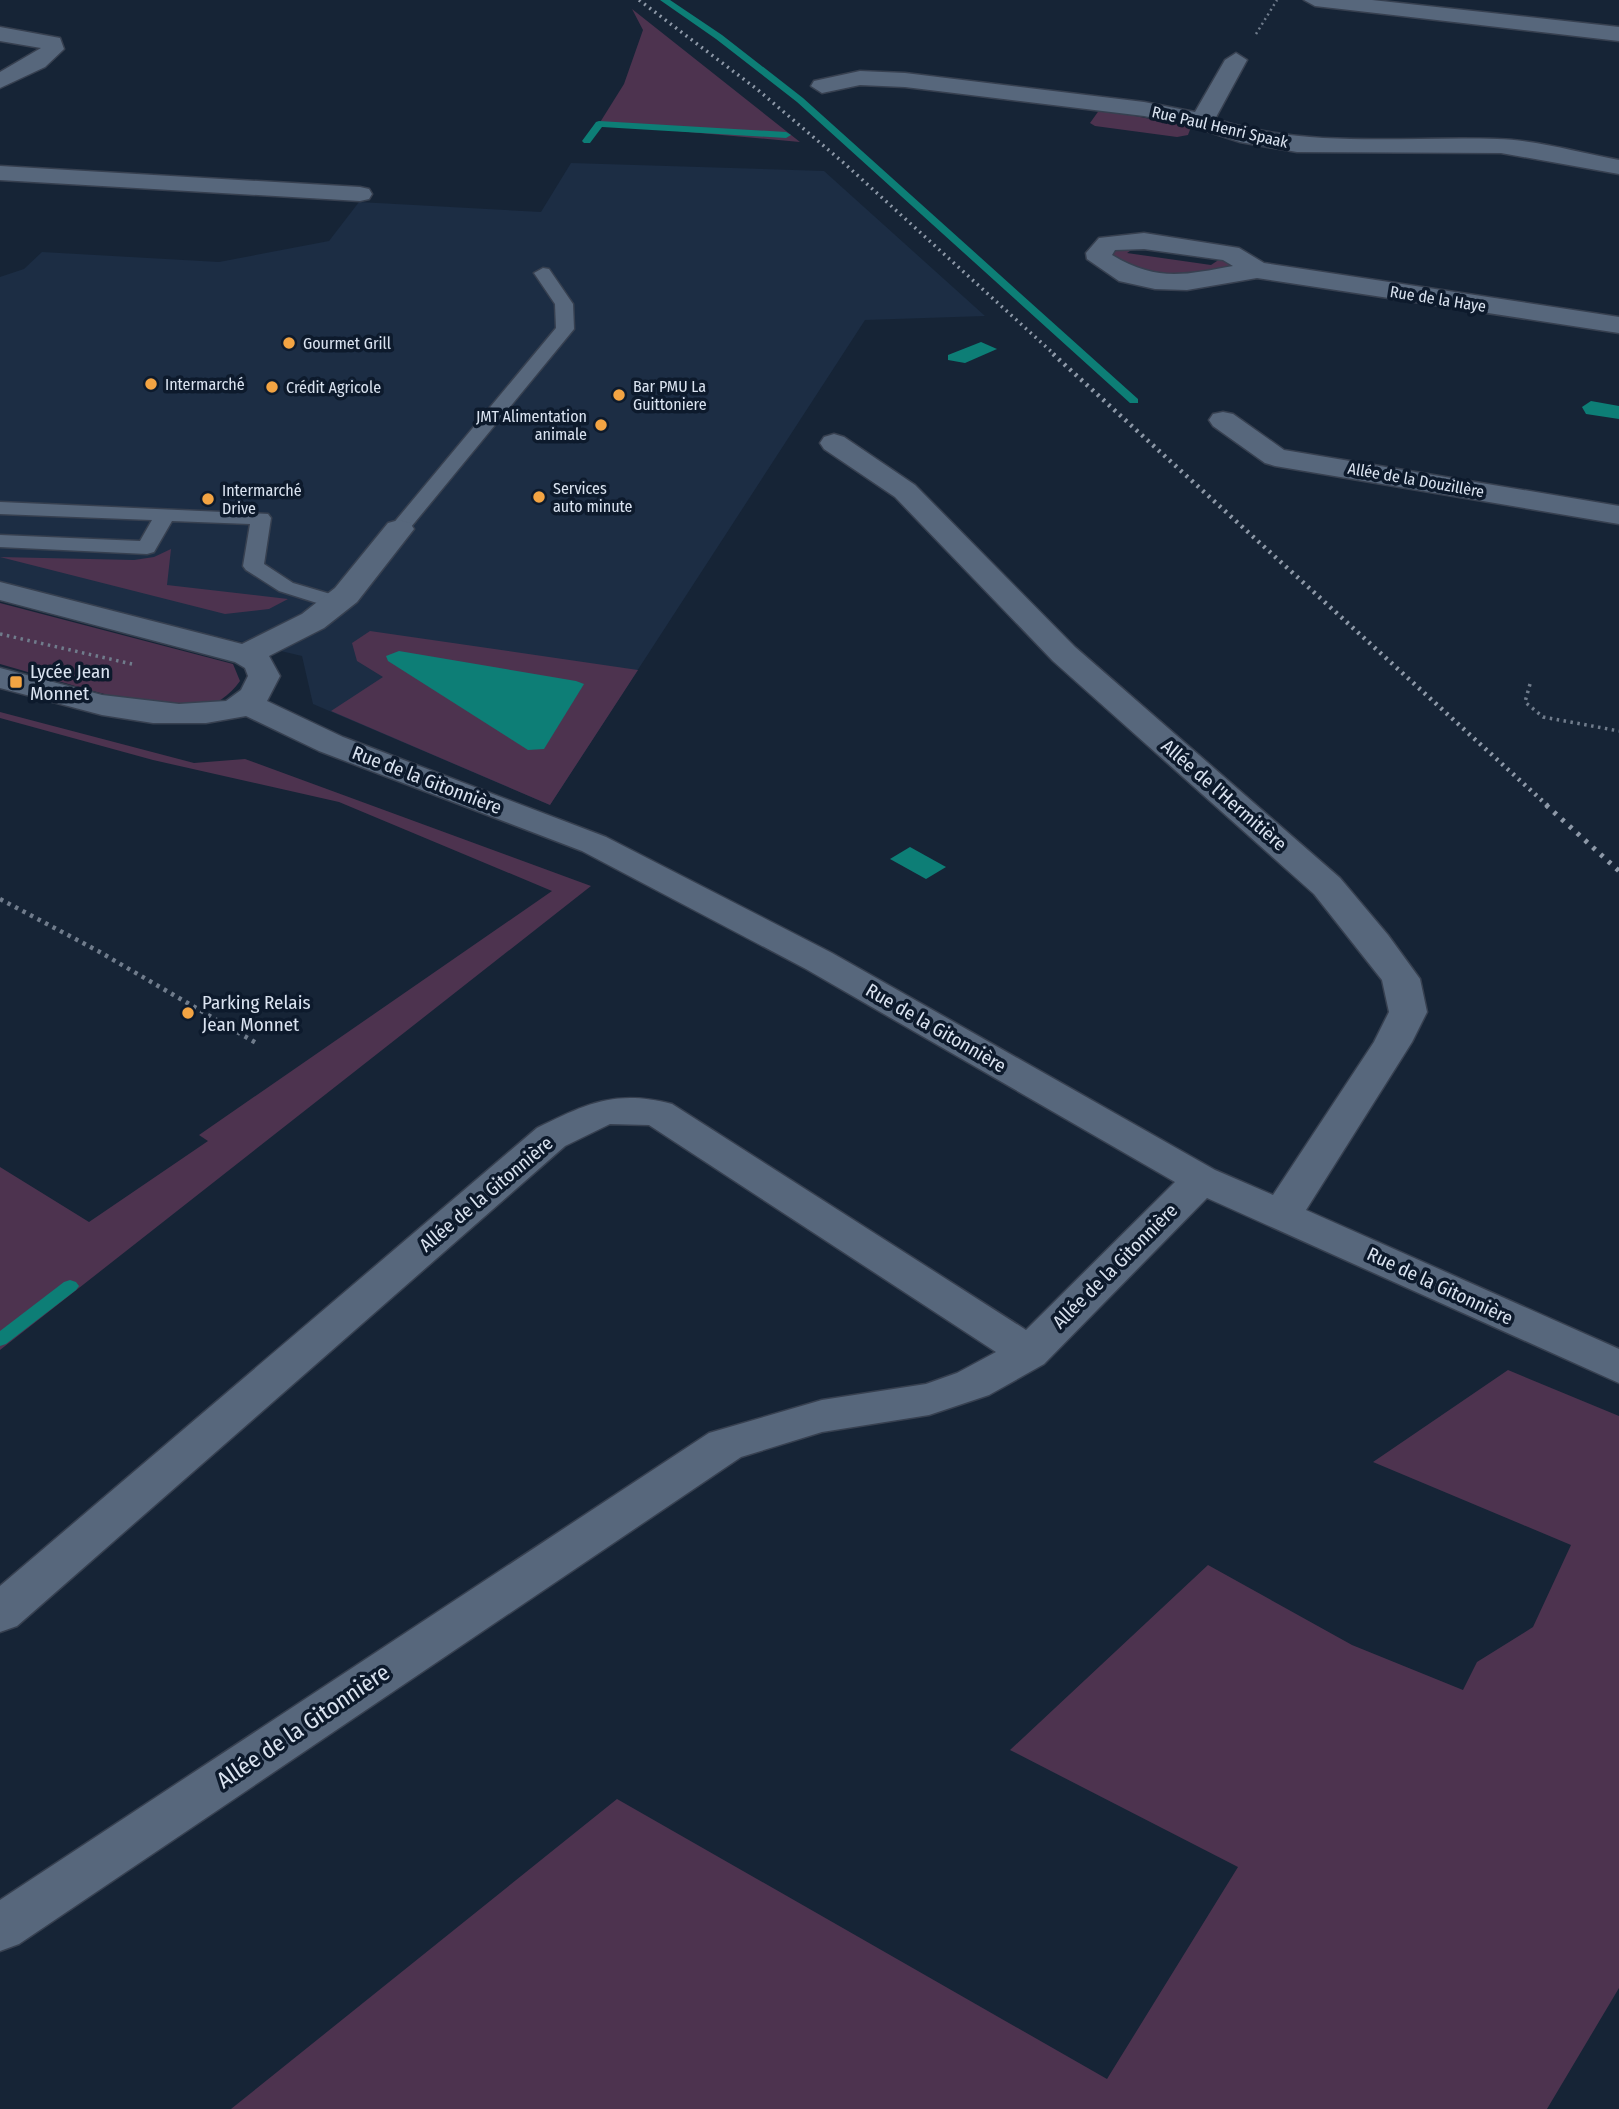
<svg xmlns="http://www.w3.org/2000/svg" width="1619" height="2109" viewBox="0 0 1619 2109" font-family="'Fira Sans Condensed',sans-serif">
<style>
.built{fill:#1c2d44}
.green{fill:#4d334f}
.water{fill:#0d7e76}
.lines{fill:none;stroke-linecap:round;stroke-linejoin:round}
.stream{fill:#0d7e76;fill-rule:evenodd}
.service-casing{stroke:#374050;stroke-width:3}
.minor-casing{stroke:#374050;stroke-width:3}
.path-far2{stroke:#707c8c;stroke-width:2.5;stroke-dasharray:2 3.5;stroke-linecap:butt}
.path-far1{stroke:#707c8c;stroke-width:3.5;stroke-dasharray:2.5 4.5;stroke-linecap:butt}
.path{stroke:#707c8c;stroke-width:4.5;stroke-dasharray:3.5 5;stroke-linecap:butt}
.service{fill:#57677c;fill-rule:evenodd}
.minor{fill:#57677c;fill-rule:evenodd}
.rail-far2{stroke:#8e99a8;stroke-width:3.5;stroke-dasharray:2 4.5;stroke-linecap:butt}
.rail-far1{stroke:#8e99a8;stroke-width:4.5;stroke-dasharray:2.5 5;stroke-linecap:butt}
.rail{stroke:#8e99a8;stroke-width:5;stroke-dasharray:3.5 7;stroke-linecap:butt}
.poi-dot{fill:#f3a443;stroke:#0d1a2c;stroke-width:2.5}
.labels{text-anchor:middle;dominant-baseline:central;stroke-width:7;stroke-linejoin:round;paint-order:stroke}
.far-street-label{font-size:16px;fill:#dae3f0;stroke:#0d1a2c}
.far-poi-label{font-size:16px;fill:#dae3f0;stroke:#0d1a2c;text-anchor:start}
.poi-label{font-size:19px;fill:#dae3f0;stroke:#0d1a2c;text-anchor:start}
.street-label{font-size:19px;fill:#dae3f0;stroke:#0d1a2c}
.near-street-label{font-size:23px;fill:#dae3f0;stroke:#0d1a2c}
</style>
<rect width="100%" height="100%" fill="#162436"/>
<!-- built -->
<path class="built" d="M 571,163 L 824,171 L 985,316 L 865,320 L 550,805 L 313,704 L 302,656 L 0,586 L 0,277 L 24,269 L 42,252 L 219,262 L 329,241 L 359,202 L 541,212 Z"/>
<!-- green -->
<g class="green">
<path d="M 632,9 L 800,142 L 599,124 L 624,84 L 643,30 Z"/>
<path d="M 1100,109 L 1191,127 L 1188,135 L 1177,137 L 1095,126 L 1090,123 Z"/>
<path d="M 1140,244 L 1127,253 L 1211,265 L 1223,257 L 1233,262 L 1222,273 L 1164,279 L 1109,257 L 1115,249 Z"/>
<path d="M 171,549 L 167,585 L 288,599 L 269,609 L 225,614 L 0,557 L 134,560 L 154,557 Z"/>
<path d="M 0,603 L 233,664 L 240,681 C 229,696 216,706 195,708 C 145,711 51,678 0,664 Z"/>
<path d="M 370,631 L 638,670 L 550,805 L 331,711 L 383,677 L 357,661 L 352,643 Z"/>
<path d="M 0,712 L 194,763 L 245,759 L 591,886 L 0,1350 L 0,1167 L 89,1222 L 208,1141 L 199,1135 L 552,891 L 339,802 L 153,760 L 0,718 Z"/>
<path d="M 1508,1370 L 1619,1416 L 1619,1988 L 1547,2109 L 231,2109 L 617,1799 L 1107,2079 L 1238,1867 L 1010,1750 L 1208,1565 L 1352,1645 L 1463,1690 L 1477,1662 L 1533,1627 L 1571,1545 L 1373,1462 Z"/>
</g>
<!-- water -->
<g class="water">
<path d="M 981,342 L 997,349 L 965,363 L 948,360 L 948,355 Z"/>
<path d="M 1591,401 L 1619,406 L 1619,419 L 1586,414 L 1582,407 Z"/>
<path d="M 399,651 L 576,681 L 584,684 L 544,749 L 528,750 L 388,661 L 386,656 Z"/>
<path d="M 910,847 L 946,867 L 926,879 L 890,859 Z"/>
</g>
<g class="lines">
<!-- stream -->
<g class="stream">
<path d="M 660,0 L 670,0 L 722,35 L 803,98 L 1138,399 L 1138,403 L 1130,403 L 797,102 L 716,39 Z"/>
<path d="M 599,121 L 786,132 L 791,135 L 786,138 L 602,127 L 590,143 L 584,143 L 582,141 L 596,122 Z"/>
<path d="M 70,1280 L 76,1282 L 79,1286 L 76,1290 L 6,1344 L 0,1346 L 0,1331 L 64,1282 Z"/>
</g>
<defs>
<g id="service">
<path d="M 543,268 L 549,269 L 573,304 L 574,329 L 406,533 L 392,533 L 389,529 L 392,525 L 556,328 L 555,304 L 534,273 Z"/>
<path d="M 0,502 L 268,514 L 271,518 L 264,564 L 293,583 L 344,598 L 347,603 L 336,609 L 279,591 L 246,570 L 243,566 L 250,524 L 172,521 L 154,552 L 147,554 L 0,547 L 0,535 L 140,541 L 152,520 L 0,514 Z"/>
</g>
<g id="minor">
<path d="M 1304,0 L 1372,0 L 1619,27 L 1619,41 L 1315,6 Z"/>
<path d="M 0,27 L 60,38 L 64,49 L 45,67 L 0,88 L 0,72 L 41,48 L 0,41 Z"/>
<path d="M 1236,53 L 1247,60 L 1215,119 C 1306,149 1403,136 1497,139 C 1537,140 1580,153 1619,160 L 1619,174 L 1501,153 L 1297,152 L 1240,142 L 1185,124 L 1144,116 L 905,87 L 860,85 L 822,93 L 811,86 L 814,81 L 860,71 L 905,73 L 1144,102 L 1195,112 L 1225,60 Z"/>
<path d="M 0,166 L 360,187 L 369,189 L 372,194 L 369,199 L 360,201 L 0,180 Z"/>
<path d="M 1144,233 L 1239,248 L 1264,263 L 1619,317 L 1619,333 L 1257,278 L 1187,290 L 1155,289 L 1119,281 L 1087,259 L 1086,253 L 1099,238 ZM 1144,249 L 1223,260 L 1233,266 C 1184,275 1157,282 1112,255 L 1115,250 Z"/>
<path d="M 1223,412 L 1233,414 L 1284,450 L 1619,506 L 1619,524 L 1275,466 L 1265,463 L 1213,426 L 1209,420 L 1213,414 Z"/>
<path d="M 834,434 L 844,437 L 915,485 L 1075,647 L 1340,878 L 1388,935 L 1420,979 L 1427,1012 L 1412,1042 L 1306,1210 L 1619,1349 L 1619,1383 L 1207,1198 L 1044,1364 L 989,1395 L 929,1415 L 822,1432 L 741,1457 L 19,1944 L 0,1951 L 0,1900 L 709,1433 L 822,1400 L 926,1384 L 957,1373 L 996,1352 L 649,1125 L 610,1124 L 565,1146 L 17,1626 L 0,1632 L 0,1586 L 537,1128 C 586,1104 615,1089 672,1104 L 1026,1330 L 1175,1182 L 806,969 L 582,851 L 319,751 L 246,716 L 206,723 L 153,723 L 102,715 L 0,688 L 0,668 L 102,695 L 179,704 L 226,701 L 241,690 L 248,676 L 245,668 L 235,662 L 0,600 L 0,582 L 242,644 L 302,614 L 335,588 L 388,523 L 399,520 L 410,523 L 414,529 L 357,602 L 324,628 L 269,656 L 280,676 L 267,701 L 343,737 L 606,837 L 832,953 L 1215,1170 L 1273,1195 L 1374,1042 L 1389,1012 L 1382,980 L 1314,894 L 1053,661 L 895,497 L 824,449 L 820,443 L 824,437 Z"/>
</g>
</defs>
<!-- service casing -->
<use href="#service" class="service-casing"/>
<!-- minor casing -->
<use href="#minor" class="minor-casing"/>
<!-- path-far2 -->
<path class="path-far2" d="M 1256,34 L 1277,0"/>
<!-- path-far1 -->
<g class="path-far1">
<path d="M 0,634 L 132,664"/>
<path d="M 1530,684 L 1525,702 L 1543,717 L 1619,731"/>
</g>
<!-- path -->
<path class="path" d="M 0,899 L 98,951 L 258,1044"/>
<!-- service -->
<use href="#service" class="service"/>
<!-- minor -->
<use href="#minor" class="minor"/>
<!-- rail-far2 -->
<path class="rail-far2" d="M 639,0 L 758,90 L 845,164 L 1055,355"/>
<!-- rail-far1 -->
<path class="rail-far1" d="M 1053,354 L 1548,806"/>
<!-- rail -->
<path class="rail" d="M 1546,805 L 1619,871"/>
</g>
<!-- markers -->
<g class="poi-dot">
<circle cx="289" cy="343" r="7"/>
<circle cx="151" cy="384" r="7"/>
<circle cx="272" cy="387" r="7"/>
<circle cx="619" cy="395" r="7"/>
<circle cx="601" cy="425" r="7"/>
<circle cx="539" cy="497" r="7"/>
<circle cx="208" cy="499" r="7"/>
<rect x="9" y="675" width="14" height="14" rx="3.5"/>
<circle cx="188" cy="1013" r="7"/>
</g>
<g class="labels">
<!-- far-street labels -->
<g class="far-street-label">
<text transform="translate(1220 127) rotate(13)">Rue Paul Henri Spaak</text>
<text transform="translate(1438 299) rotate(9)">Rue de la Haye</text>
<text transform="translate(1416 480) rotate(10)">Allée de la Douzillère</text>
</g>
<!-- far-poi labels -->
<g class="far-poi-label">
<text x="303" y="343">Gourmet Grill</text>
<text x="165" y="384">Intermarché</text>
<text x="633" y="386">Bar PMU La<tspan x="633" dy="18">Guittoniere</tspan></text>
<text x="286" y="387">Crédit Agricole</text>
<text x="587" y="416" text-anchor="end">JMT Alimentation<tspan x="587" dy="18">animale</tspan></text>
<text x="553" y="488">Services<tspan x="553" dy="18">auto minute</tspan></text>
<text x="222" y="490">Intermarché<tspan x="222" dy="18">Drive</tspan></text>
</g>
<!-- poi labels -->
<g class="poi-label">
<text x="30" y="671">Lycée Jean<tspan x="30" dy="22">Monnet</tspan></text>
<text x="202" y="1002">Parking Relais<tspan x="202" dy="22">Jean Monnet</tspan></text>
</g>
<!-- street labels -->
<g class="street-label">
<text transform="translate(427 780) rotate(21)">Rue de la Gitonnière</text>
<text transform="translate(1224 795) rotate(41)">Allée de l'Hermitière</text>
<text transform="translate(936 1028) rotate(30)">Rue de la Gitonnière</text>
<text transform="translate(486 1194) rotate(-40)">Allée de la Gitonnière</text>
<text transform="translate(1115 1266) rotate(-45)">Allée de la Gitonnière</text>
<text transform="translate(1440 1286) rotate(25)">Rue de la Gitonnière</text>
</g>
<!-- near-street labels -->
<g class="near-street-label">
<text transform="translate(303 1726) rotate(-34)">Allée de la Gitonnière</text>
</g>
</g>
</svg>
